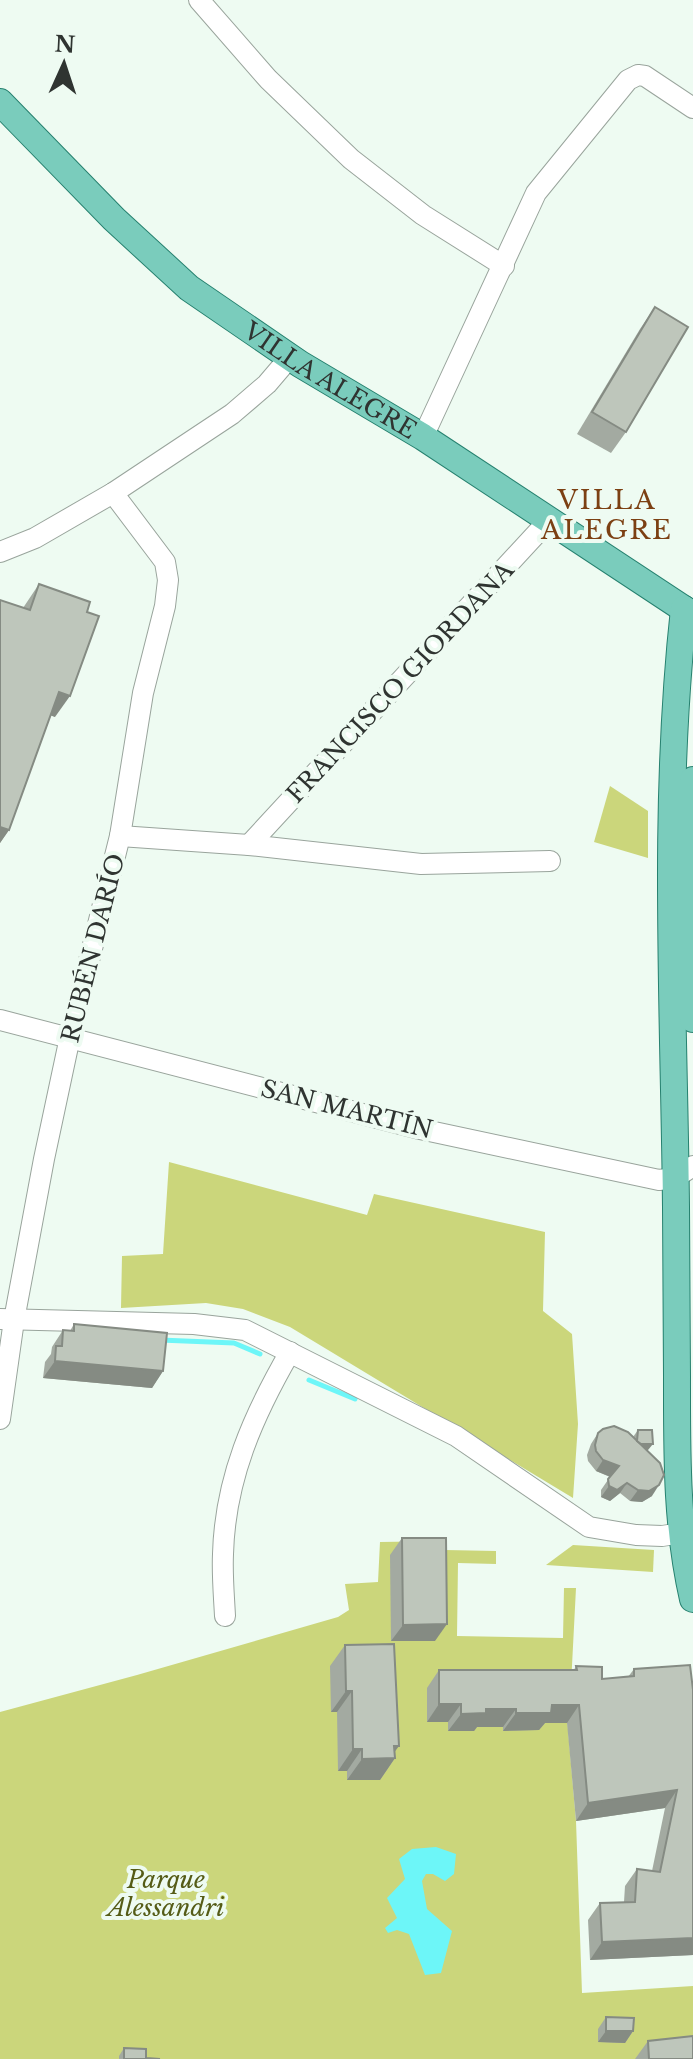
<svg xmlns="http://www.w3.org/2000/svg" width="693" height="2059" viewBox="0 0 693 2059" font-family="'Libre Baskerville',serif">
<style>
.green{fill:#cbd67b}
.water{fill:#6df6f8}
.lines{fill:none;stroke-linecap:round;stroke-linejoin:round}
.stream{stroke:#6df6f8;stroke-width:5}
.minor-casing{stroke:#99a49c;stroke-width:22}
.major-casing{stroke:#26816f;stroke-width:28}
.minor{stroke:#fff;stroke-width:20}
.major{stroke:#7accbc;stroke-width:26}
.wall{fill:#a3aaa1}
.shaded-wall{fill:#858b83}
.building{fill:#bec6bb;stroke:#858b83;stroke-width:2}
.labels{text-anchor:middle;dominant-baseline:central;stroke-width:8;stroke-linejoin:round;paint-order:stroke}
.street-label{font-size:24px;fill:#2f3431;stroke:#eefbf2}
.park-label{font-size:24px;font-style:italic;fill:#555c17;stroke:#eefbf2}
.neighbourhood-label{font-size:26px;letter-spacing:2px;fill:#7c4013;stroke:#eefbf2}
</style>
<rect width="100%" height="100%" fill="#eefbf2"/>
<!-- green -->
<g class="green">
<path d="M 610,786 L 648,811 L 648,858 L 594,842 Z"/>
<path d="M 169,1162 L 367,1215 L 374,1194 L 545,1232 L 543,1311 L 572,1334 L 578,1424 L 573,1498 L 290,1327 L 243,1309 L 206,1303 L 121,1308 L 122,1256 L 163,1254 Z"/>
<path d="M 445,1541 L 445,1550 L 496,1551 L 496,1564 L 458,1563 L 457,1636 L 563,1638 L 564,1588 L 576,1588 L 571,1685 L 564,1684 L 576,1821 L 582,1993 L 693,1986 L 693,2059 L 0,2059 L 0,1712 L 137,1675 L 338,1617 L 349,1610 L 345,1584 L 378,1582 L 380,1542 Z"/>
<path d="M 573,1545 L 654,1550 L 653,1572 L 546,1565 Z"/>
</g>
<!-- water -->
<path class="water" d="M 436,1847 L 456,1854 L 454,1874 L 445,1881 L 433,1874 L 426,1874 L 422,1881 L 427,1909 L 452,1931 L 441,1973 L 425,1975 L 409,1934 L 397,1930 L 388,1933 L 385,1928 L 397,1918 L 387,1898 L 405,1879 L 399,1859 L 412,1849 Z"/>
<g class="lines">
<!-- stream -->
<g class="stream">
<path d="M 160,1340 L 234,1343 L 260,1354"/>
<path d="M 309,1380 L 355,1399"/>
</g>
<defs>
<g id="minor">
<path d="M 199,0 L 268,79 L 351,159 L 423,215 L 504,266"/>
<path d="M 423,437 L 536,193 L 628,80 L 638,75 L 645,76 L 693,108"/>
<path d="M 0,552 L 35,538 L 113,493 L 232,414 L 267,384 L 290,357"/>
<path d="M 120,836 L 249,845 L 421,864 L 550,861"/>
<path d="M 249,845 L 550,519"/>
<path d="M 0,1020 L 420,1129 L 659,1180 L 675,1178 L 693,1166"/>
<path d="M 0,1319 L 194,1324 L 245,1330 L 456,1436 L 589,1527 L 636,1535 L 662,1536 L 688,1532"/>
<path d="M 0,1419 L 14,1320 L 44,1159 L 70,1037 L 120,836 L 143,693 L 165,606 L 168,580 L 165,562 L 113,493"/>
<path d="M 225,1616 C 224,1596 222,1575 223,1554 C 225,1479 253,1416 290,1352"/>
</g>
<g id="major">
<path id="s1" d="M 0,102 L 114,219 L 189,288 L 300,364 L 423,437 L 693,615"/>
<path d="M 684,609 C 662,808 674,1008 676,1207 C 676,1264 677,1320 677,1377 C 677,1452 676,1525 693,1599"/>
<path d="M 693,780 L 693,1019"/>
</g>
</defs>
<!-- minor casing -->
<use href="#minor" class="minor-casing"/>
<!-- major casing -->
<use href="#major" class="major-casing"/>
<!-- minor -->
<use href="#minor" class="minor"/>
<!-- major -->
<use href="#major" class="major"/>
</g>
<!-- wall -->
<g class="wall">
<path d="M 655,307 L 626,432 L 611,453 L 577,434 L 640,329 Z"/>
<path d="M 39,584 L 55,717 L 51,715 L 9,830 L 0,843 L 0,600 L 23,608 Z"/>
<path d="M 74,1324 L 163,1371 L 152,1388 L 43,1378 L 45,1362 L 51,1354 L 52,1347 L 63,1330 L 70,1331 Z"/>
<path d="M 638,1430 L 648,1450 L 647,1450 L 652,1496 L 642,1502 L 630,1501 L 620,1493 L 610,1501 L 601,1497 L 601,1490 L 610,1477 L 596,1471 L 588,1461 L 587,1455 L 591,1444 L 598,1433 L 633,1437 Z"/>
<path d="M 402,1538 L 435,1641 L 391,1641 L 390,1555 Z"/>
<path d="M 345,1645 L 395,1752 L 395,1758 L 380,1780 L 347,1780 L 347,1771 L 338,1771 L 337,1712 L 331,1712 L 330,1666 Z"/>
<path d="M 690,1665 L 693,1955 L 590,1960 L 588,1920 L 600,1903 L 624,1902 L 625,1886 L 637,1869 L 652,1871 L 665,1808 L 576,1821 L 567,1723 L 545,1723 L 539,1730 L 503,1731 L 503,1727 L 477,1727 L 474,1731 L 448,1731 L 448,1722 L 427,1722 L 427,1688 L 439,1670 L 574,1670 L 576,1666 L 602,1679 L 628,1677 L 634,1669 Z"/>
<path d="M 606,2017 L 633,2031 L 625,2043 L 598,2042 L 598,2029 Z"/>
<path d="M 648,2041 L 693,2059 L 635,2059 Z"/>
<path d="M 124,2048 L 146,2058 L 160,2059 L 119,2059 L 119,2056 Z"/>
</g>
<!-- shaded-wall -->
<g class="shaded-wall">
<path d="M 59,692 L 70,696 L 55,717 L 44,713 Z"/>
<path d="M 0,827 L 9,830 L 0,843 Z"/>
<path d="M 55,1361 L 163,1371 L 152,1388 L 43,1378 Z"/>
<path d="M 637,1444 L 653,1444 L 648,1450 L 633,1450 Z"/>
<path d="M 603,1460 L 619,1466 L 611,1477 L 596,1471 Z"/>
<path d="M 627,1483 L 620,1493 L 610,1501 L 601,1497 L 609,1486 Z"/>
<path d="M 659,1485 L 652,1496 L 642,1502 L 630,1501 L 638,1490 Z"/>
<path d="M 447,1624 L 435,1641 L 391,1641 L 403,1625 Z"/>
<path d="M 346,1691 L 352,1691 L 337,1712 L 331,1712 Z"/>
<path d="M 439,1704 L 461,1704 L 448,1722 L 427,1722 Z"/>
<path d="M 552,1705 L 579,1705 L 567,1723 L 545,1723 L 539,1730 L 503,1731 L 516,1713 Z"/>
<path d="M 486,1709 L 516,1709 L 503,1727 L 477,1727 L 474,1731 L 448,1731 L 461,1714 Z"/>
<path d="M 394,1746 L 399,1746 L 390,1758 L 395,1758 L 380,1780 L 347,1780 L 362,1759 Z"/>
<path d="M 353,1749 L 362,1749 L 347,1771 L 338,1771 Z"/>
<path d="M 677,1790 L 665,1808 L 576,1821 L 588,1803 Z"/>
<path d="M 693,1938 L 693,1955 L 590,1960 L 602,1942 Z"/>
<path d="M 606,2031 L 633,2031 L 625,2043 L 598,2042 Z"/>
</g>
<!-- building -->
<g class="building">
<path d="M 655,307 L 688,327 L 626,432 L 592,412 Z"/>
<path d="M 39,584 L 90,602 L 87,612 L 99,616 L 70,696 L 59,692 L 9,830 L 0,827 L 0,600 L 30,610 Z"/>
<path d="M 74,1324 L 167,1333 L 163,1371 L 55,1361 L 56,1346 L 62,1346 L 63,1330 L 74,1331 Z"/>
<path d="M 614,1426 L 628,1432 L 660,1463 L 664,1475 L 659,1485 L 649,1491 L 638,1490 L 627,1483 L 617,1490 L 609,1486 L 608,1479 L 619,1466 L 603,1460 L 596,1451 L 595,1445 L 598,1433 L 603,1429 Z"/>
<path d="M 638,1430 L 652,1430 L 653,1444 L 641,1444 L 637,1441 Z"/>
<path d="M 402,1538 L 446,1538 L 447,1624 L 403,1625 Z"/>
<path d="M 394,1644 L 399,1746 L 394,1746 L 395,1758 L 362,1759 L 362,1749 L 353,1749 L 352,1691 L 346,1691 L 345,1645 Z"/>
<path d="M 690,1665 L 693,1690 L 693,1938 L 602,1942 L 600,1903 L 635,1902 L 637,1869 L 660,1872 L 677,1790 L 588,1803 L 579,1705 L 552,1705 L 551,1713 L 516,1713 L 516,1709 L 486,1709 L 486,1713 L 461,1714 L 461,1704 L 439,1704 L 439,1670 L 577,1670 L 576,1666 L 602,1667 L 602,1679 L 634,1676 L 634,1669 Z"/>
<path d="M 606,2017 L 634,2018 L 633,2031 L 606,2031 Z"/>
<path d="M 693,2036 L 693,2059 L 649,2059 L 648,2041 Z"/>
<path d="M 124,2048 L 146,2049 L 146,2058 L 160,2059 L 124,2059 Z"/>
</g>
<g class="labels">
<!-- street labels -->
<g class="street-label">
<text stroke="none"><textPath href="#s1" startOffset="434">VILLA ALEGRE</textPath></text>
<text transform="translate(400 682) rotate(-47)">FRANCISCO GIORDANA</text>
<text transform="translate(93 948) rotate(-76)">RUBÉN DARÍO</text>
<text transform="translate(347 1109) rotate(14)">SAN MARTÍN</text>
</g>
<!-- park labels -->
<g class="park-label">
<text x="166" y="1879">Parque<tspan x="166" dy="28">Alessandri</tspan></text>
</g>
<!-- neighbourhood labels -->
<g class="neighbourhood-label">
<text x="607" y="500">VILLA<tspan x="607" dy="30">ALEGRE</tspan></text>
</g>
</g>
<!-- north arrow -->
<g transform="translate(64 64) rotate(3)" stroke="#eefbf2" stroke-width="6" paint-order="stroke">
<path d="M0-6L14 30L0 20L-14 30Z" fill="#2f3431"/>
<text y="-12" font-size="22" font-weight="bold" text-anchor="middle" fill="#2f3431">N</text>
</g>
</svg>
